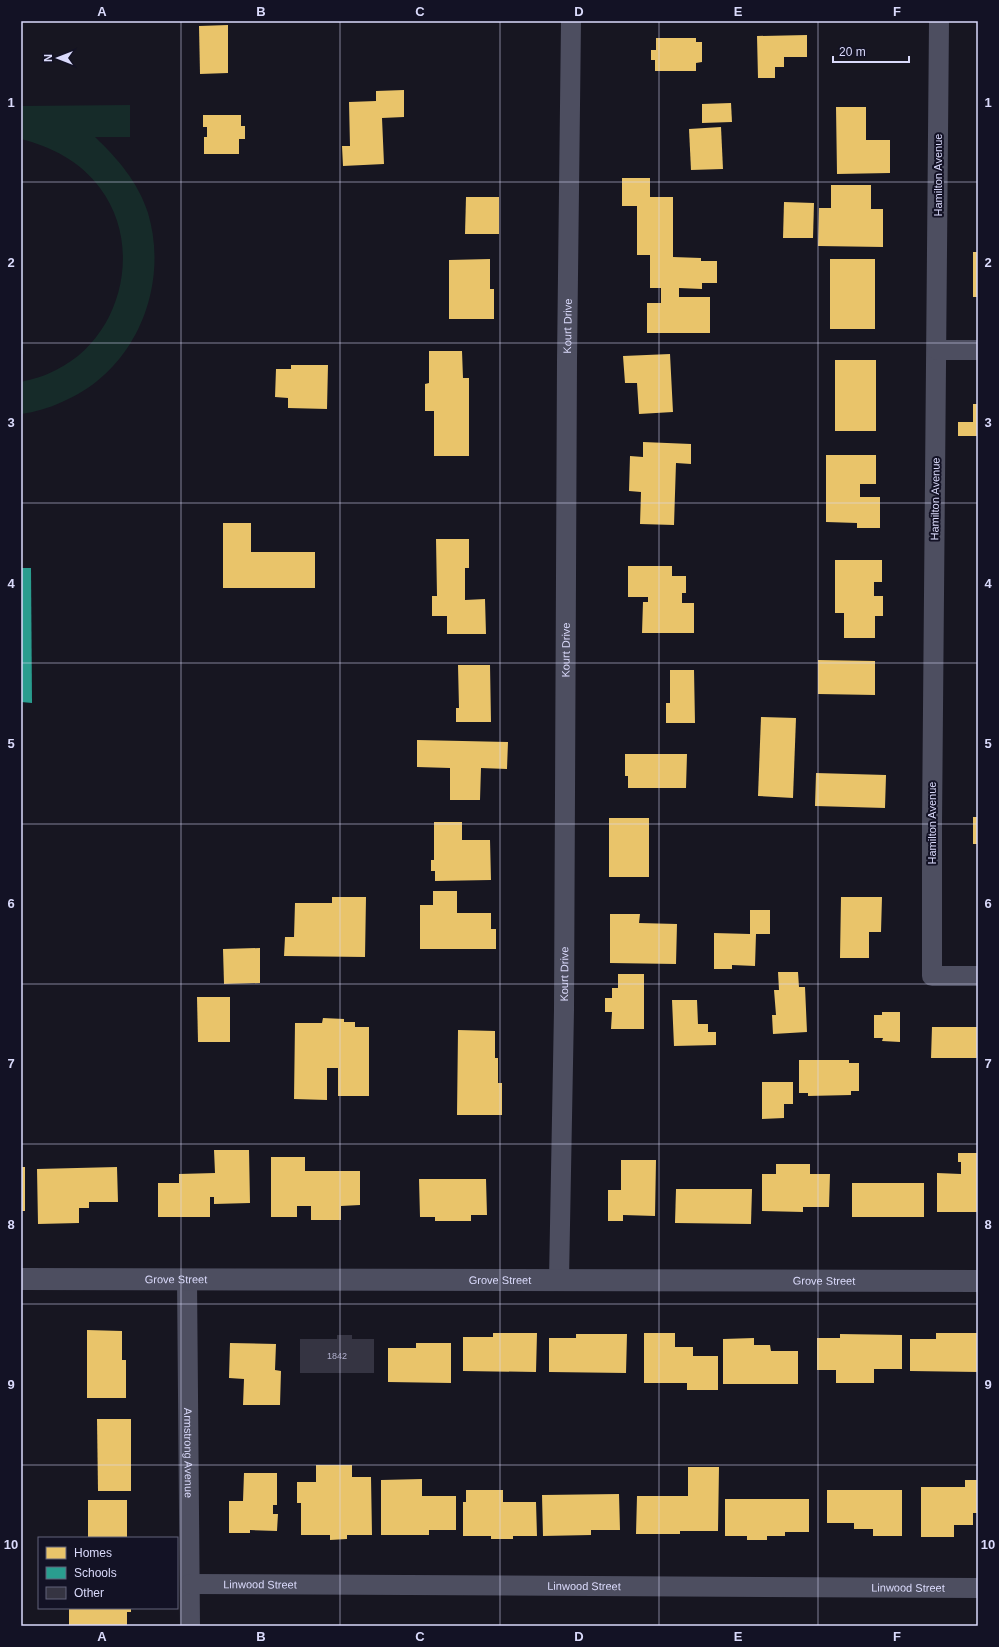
<svg xmlns="http://www.w3.org/2000/svg" width="999" height="1647" viewBox="0 0 999 1647" font-family="Arial,sans-serif">
<style>
.green{fill:#162b29}
.homes{fill:#e9c46a}
.schools{fill:#2a9d8f}
.building{fill:#353442}
.lines{fill:none;stroke-linecap:round;stroke-linejoin:round}
.minor{stroke:#4d4e60;stroke-width:20}
.tertiary{stroke:#4d4e60;stroke-width:22}
.grid{fill:none;stroke:#dadafb;stroke-width:1;stroke-opacity:0.55}
.labels{text-anchor:middle;dominant-baseline:central;stroke-width:4;stroke-linejoin:round;paint-order:stroke}
.number-label{font-size:9px;fill:#b1b0cd}
.street-label{font-size:11px;fill:#dadafb;stroke:#131225}
.neatline{fill:none;stroke:#dadafb;stroke-width:1.5}
.grid-label{font-size:13px;text-anchor:middle;font-weight:bold;fill:#dadafb}
</style>
<rect width="100%" height="100%" fill="#171621"/>
<!-- green -->
<g class="green">
<path d="M 130,105 L 130,137 L 95,137 C 118,159 138,182 148,213 C 170,287 135,372 62,402 C 49,408 35,412 21,414 L 21,382 C 33,379 45,376 56,370 C 122,338 144,246 100,188 C 80,161 52,147 21,139 L 21,106 Z"/>
<rect x="21" y="169" width="2" height="185"/>
</g>
<!-- homes -->
<g class="homes">
<path d="M 228,25 L 228,73 L 200,74 L 199,26 Z"/>
<path d="M 807,35 L 807,57 L 784,57 L 784,67 L 775,67 L 775,78 L 758,78 L 757,36 Z"/>
<path d="M 656,38 L 696,38 L 696,42 L 702,42 L 702,62 L 696,63 L 696,71 L 655,71 L 655,60 L 651,60 L 651,50 L 656,50 Z"/>
<path d="M 404,90 L 404,117 L 382,118 L 384,164 L 343,166 L 342,146 L 350,146 L 349,102 L 376,101 L 376,91 Z"/>
<path d="M 731,103 L 732,122 L 702,123 L 702,104 Z"/>
<path d="M 836,107 L 866,107 L 866,140 L 890,140 L 890,173 L 837,174 Z"/>
<path d="M 203,115 L 241,115 L 241,126 L 245,126 L 245,139 L 239,139 L 239,154 L 204,154 L 204,137 L 207,137 L 207,127 L 203,127 Z"/>
<path d="M 721,127 L 723,169 L 691,170 L 689,129 Z"/>
<path d="M 622,178 L 650,178 L 650,197 L 673,197 L 673,257 L 701,258 L 701,261 L 717,261 L 717,283 L 702,283 L 702,289 L 679,288 L 679,297 L 710,297 L 710,333 L 647,333 L 647,303 L 661,303 L 661,288 L 650,288 L 650,255 L 637,255 L 637,206 L 622,206 Z"/>
<path d="M 831,185 L 871,185 L 871,209 L 883,209 L 883,247 L 818,246 L 819,208 L 831,208 Z"/>
<path d="M 466,197 L 499,197 L 499,234 L 465,234 Z"/>
<path d="M 784,202 L 814,203 L 813,238 L 783,238 Z"/>
<rect x="973" y="252" width="5" height="45"/>
<path d="M 490,259 L 490,289 L 494,289 L 494,319 L 449,319 L 449,260 Z"/>
<rect x="830" y="259" width="45" height="70"/>
<path d="M 429,351 L 462,351 L 463,378 L 469,378 L 469,456 L 434,456 L 434,411 L 425,411 L 425,384 L 429,383 Z"/>
<path d="M 670,354 L 673,412 L 639,414 L 637,383 L 625,383 L 623,356 Z"/>
<rect x="835" y="360" width="41" height="71"/>
<path d="M 291,365 L 328,365 L 327,409 L 288,408 L 288,398 L 275,397 L 276,369 L 291,369 Z"/>
<path d="M 973,404 L 978,404 L 978,436 L 958,436 L 958,422 L 973,422 Z"/>
<path d="M 643,442 L 691,444 L 691,464 L 676,463 L 674,525 L 640,524 L 641,492 L 629,491 L 630,456 L 643,457 Z"/>
<path d="M 826,455 L 876,455 L 876,484 L 860,484 L 860,497 L 880,497 L 880,528 L 857,528 L 857,523 L 826,522 Z"/>
<path d="M 223,523 L 251,523 L 251,552 L 315,552 L 315,588 L 223,588 Z"/>
<path d="M 436,539 L 469,539 L 469,568 L 465,568 L 465,600 L 485,599 L 486,634 L 447,634 L 447,616 L 432,616 L 432,596 L 437,596 Z"/>
<path d="M 835,560 L 882,560 L 882,582 L 874,582 L 874,596 L 883,596 L 883,616 L 875,616 L 875,638 L 844,638 L 844,613 L 835,613 Z"/>
<path d="M 628,566 L 672,566 L 672,576 L 686,576 L 686,593 L 682,593 L 682,603 L 694,603 L 694,633 L 642,633 L 643,602 L 648,602 L 648,597 L 628,597 Z"/>
<path d="M 818,660 L 875,661 L 875,695 L 818,694 Z"/>
<path d="M 458,665 L 490,665 L 491,722 L 456,722 L 456,708 L 459,708 Z"/>
<path d="M 670,670 L 694,670 L 695,723 L 666,723 L 666,703 L 670,703 Z"/>
<path d="M 761,717 L 796,718 L 793,798 L 758,796 Z"/>
<path d="M 417,740 L 508,742 L 507,769 L 481,768 L 480,800 L 450,800 L 450,768 L 417,767 Z"/>
<path d="M 625,754 L 687,754 L 686,788 L 628,788 L 628,776 L 625,776 Z"/>
<path d="M 816,773 L 886,775 L 885,808 L 815,806 Z"/>
<rect x="973" y="817" width="5" height="27"/>
<rect x="609" y="818" width="40" height="59"/>
<path d="M 434,822 L 462,822 L 462,840 L 490,840 L 491,880 L 435,881 L 435,871 L 431,871 L 431,860 L 434,860 Z"/>
<path d="M 433,891 L 457,891 L 457,913 L 491,913 L 491,929 L 496,929 L 496,949 L 420,949 L 420,905 L 433,905 Z"/>
<path d="M 332,897 L 366,897 L 365,957 L 284,956 L 285,937 L 294,937 L 295,903 L 332,903 Z"/>
<path d="M 841,897 L 882,897 L 881,932 L 869,932 L 869,958 L 840,958 Z"/>
<path d="M 750,910 L 770,910 L 770,934 L 756,934 L 755,966 L 732,965 L 732,969 L 714,969 L 714,933 L 750,934 Z"/>
<path d="M 610,914 L 640,914 L 639,923 L 677,924 L 676,964 L 610,963 Z"/>
<path d="M 260,948 L 260,983 L 224,984 L 223,949 Z"/>
<path d="M 778,972 L 798,972 L 799,987 L 805,987 L 807,1032 L 773,1034 L 772,1015 L 776,1015 L 774,990 L 779,990 Z"/>
<path d="M 618,974 L 644,974 L 644,1029 L 611,1029 L 612,1012 L 605,1012 L 605,998 L 612,998 L 612,988 L 618,988 Z"/>
<path d="M 197,997 L 230,997 L 230,1042 L 198,1042 Z"/>
<path d="M 672,1000 L 697,1000 L 698,1024 L 708,1024 L 708,1032 L 716,1032 L 716,1045 L 674,1046 Z"/>
<path d="M 882,1012 L 900,1012 L 900,1042 L 882,1041 L 883,1038 L 874,1038 L 874,1015 L 882,1015 Z"/>
<path d="M 323,1018 L 344,1019 L 344,1022 L 355,1022 L 355,1027 L 369,1027 L 369,1096 L 338,1096 L 338,1068 L 327,1068 L 327,1100 L 294,1099 L 295,1023 L 322,1023 Z"/>
<path d="M 932,1027 L 978,1027 L 978,1058 L 931,1058 Z"/>
<path d="M 458,1030 L 495,1031 L 495,1058 L 498,1058 L 498,1083 L 502,1083 L 502,1115 L 457,1115 Z"/>
<path d="M 799,1060 L 849,1060 L 849,1063 L 859,1063 L 859,1091 L 851,1091 L 851,1095 L 808,1096 L 808,1093 L 799,1093 Z"/>
<path d="M 762,1082 L 793,1082 L 793,1104 L 784,1104 L 784,1118 L 762,1119 Z"/>
<path d="M 214,1150 L 249,1150 L 250,1203 L 214,1204 L 214,1197 L 210,1197 L 210,1217 L 158,1217 L 158,1183 L 179,1183 L 179,1174 L 215,1173 Z"/>
<path d="M 958,1153 L 978,1153 L 978,1212 L 937,1212 L 937,1173 L 961,1174 L 961,1162 L 958,1162 Z"/>
<path d="M 271,1157 L 305,1157 L 305,1171 L 360,1171 L 360,1205 L 341,1206 L 341,1220 L 311,1220 L 311,1206 L 297,1206 L 297,1217 L 271,1217 Z"/>
<path d="M 621,1160 L 656,1160 L 655,1216 L 623,1215 L 623,1221 L 608,1221 L 608,1190 L 621,1190 Z"/>
<path d="M 776,1164 L 810,1164 L 810,1174 L 830,1174 L 829,1207 L 803,1207 L 803,1212 L 762,1211 L 762,1174 L 776,1174 Z"/>
<rect x="21" y="1167" width="4" height="44"/>
<path d="M 117,1167 L 118,1202 L 89,1202 L 89,1208 L 79,1208 L 79,1223 L 38,1224 L 37,1169 Z"/>
<path d="M 419,1179 L 486,1179 L 487,1215 L 471,1215 L 471,1221 L 435,1221 L 435,1217 L 420,1217 Z"/>
<rect x="852" y="1183" width="72" height="34"/>
<path d="M 676,1189 L 752,1189 L 751,1224 L 675,1223 Z"/>
<path d="M 87,1330 L 122,1331 L 122,1360 L 126,1360 L 126,1398 L 87,1398 Z"/>
<path d="M 493,1333 L 537,1333 L 536,1372 L 463,1371 L 463,1337 L 493,1337 Z"/>
<path d="M 644,1333 L 675,1333 L 675,1347 L 693,1347 L 693,1356 L 718,1356 L 718,1390 L 687,1390 L 687,1383 L 644,1383 Z"/>
<path d="M 936,1333 L 978,1333 L 978,1372 L 910,1371 L 910,1339 L 936,1339 Z"/>
<path d="M 576,1334 L 627,1334 L 626,1373 L 549,1372 L 549,1338 L 576,1338 Z"/>
<path d="M 840,1334 L 902,1335 L 902,1369 L 874,1369 L 874,1383 L 836,1383 L 836,1370 L 817,1370 L 817,1338 L 840,1338 Z"/>
<path d="M 754,1338 L 754,1345 L 770,1345 L 771,1351 L 798,1351 L 798,1384 L 723,1384 L 723,1339 Z"/>
<path d="M 230,1343 L 276,1344 L 275,1370 L 281,1371 L 280,1405 L 243,1405 L 244,1379 L 229,1378 Z"/>
<path d="M 416,1343 L 451,1343 L 451,1383 L 388,1382 L 388,1348 L 416,1348 Z"/>
<path d="M 97,1419 L 131,1419 L 131,1491 L 98,1491 Z"/>
<path d="M 316,1465 L 352,1465 L 352,1477 L 371,1477 L 372,1535 L 347,1535 L 347,1539 L 330,1540 L 330,1535 L 301,1535 L 301,1503 L 297,1503 L 297,1482 L 316,1482 Z"/>
<path d="M 688,1467 L 719,1467 L 718,1531 L 680,1531 L 680,1534 L 636,1534 L 637,1496 L 688,1496 Z"/>
<path d="M 244,1473 L 277,1473 L 277,1505 L 273,1505 L 273,1514 L 278,1514 L 277,1531 L 250,1530 L 250,1533 L 229,1533 L 229,1501 L 243,1501 Z"/>
<path d="M 422,1479 L 422,1496 L 456,1496 L 456,1530 L 429,1530 L 429,1535 L 381,1535 L 381,1480 Z"/>
<path d="M 965,1480 L 978,1480 L 978,1513 L 973,1513 L 973,1525 L 954,1525 L 954,1537 L 921,1537 L 921,1487 L 965,1487 Z"/>
<path d="M 466,1490 L 503,1490 L 503,1502 L 536,1502 L 537,1536 L 513,1536 L 513,1539 L 491,1539 L 491,1536 L 463,1536 L 463,1502 L 466,1502 Z"/>
<path d="M 827,1490 L 902,1490 L 902,1536 L 873,1536 L 873,1529 L 854,1529 L 854,1523 L 827,1523 Z"/>
<path d="M 619,1494 L 620,1530 L 591,1530 L 591,1535 L 543,1536 L 542,1495 Z"/>
<path d="M 725,1499 L 809,1499 L 809,1532 L 785,1532 L 785,1536 L 767,1536 L 767,1540 L 747,1540 L 747,1536 L 725,1536 Z"/>
<rect x="88" y="1500" width="39" height="38"/>
<path d="M 69,1608 L 131,1608 L 131,1612 L 127,1612 L 127,1626 L 69,1626 Z"/>
</g>
<!-- schools -->
<path class="schools" d="M 21,568 L 31,568 L 32,703 L 21,702 Z"/>
<!-- building -->
<path class="building" d="M 337,1335 L 352,1335 L 352,1339 L 374,1339 L 374,1373 L 300,1373 L 300,1339 L 337,1339 Z"/>
<g class="lines">
<!-- minor -->
<g class="minor">
<path d="M 939,21 L 932,824 L 932,976 L 978,976"/>
<path d="M 937,350 L 978,350"/>
<path id="s1" d="M 187,1279 L 190,1626"/>
<path id="s2" d="M 559,1280 L 564,1010 L 567,360 L 571,21"/>
<path id="s3" d="M 190,1584 L 978,1588"/>
</g>
<!-- tertiary -->
<path class="tertiary" id="s4" d="M 21,1279 L 978,1281"/>
</g>
<!-- grid -->
<path class="grid" d="M 181,21 L 181,1626M 340,21 L 340,1626M 500,21 L 500,1626M 659,21 L 659,1626M 818,21 L 818,1626M 21,182 L 978,182M 21,343 L 978,343M 21,503 L 978,503M 21,663 L 978,663M 21,824 L 978,824M 21,984 L 978,984M 21,1144 L 978,1144M 21,1304 L 978,1304M 21,1465 L 978,1465"/>
<g class="labels">
<!-- number labels -->
<g class="number-label">
<text x="337" y="1356">1842</text>
</g>
<!-- street labels -->
<g class="street-label">
<text transform="translate(938 175) rotate(-90)">Hamilton Avenue</text>
<text stroke="none"><textPath href="#s2" startOffset="954">Kourt Drive</textPath></text>
<text transform="translate(935 499) rotate(-89)">Hamilton Avenue</text>
<text stroke="none"><textPath href="#s2" startOffset="630">Kourt Drive</textPath></text>
<text transform="translate(932 823) rotate(-90)">Hamilton Avenue</text>
<text stroke="none"><textPath href="#s2" startOffset="306">Kourt Drive</textPath></text>
<text stroke="none"><textPath href="#s4" startOffset="155">Grove Street</textPath></text>
<text stroke="none"><textPath href="#s4" startOffset="479">Grove Street</textPath></text>
<text stroke="none"><textPath href="#s4" startOffset="803">Grove Street</textPath></text>
<text stroke="none"><textPath href="#s1" startOffset="174">Armstrong Avenue</textPath></text>
<text stroke="none"><textPath href="#s3" startOffset="70">Linwood Street</textPath></text>
<text stroke="none"><textPath href="#s3" startOffset="394">Linwood Street</textPath></text>
<text stroke="none"><textPath href="#s3" startOffset="718">Linwood Street</textPath></text>
</g>
</g>
<!-- border -->
<rect width="999" height="1647" fill="none" stroke="#131225" stroke-width="44"/>
<!-- legend -->
<rect x="38" y="1537" width="140" height="72" fill="#131225" stroke="#63627b"/>
<rect x="46" y="1547" width="20" height="12" fill="#e9c46a" stroke="#63627b"/>
<text x="74" y="1557" font-size="12" fill="#dadafb">Homes</text>
<rect x="46" y="1567" width="20" height="12" fill="#2a9d8f" stroke="#63627b"/>
<text x="74" y="1577" font-size="12" fill="#dadafb">Schools</text>
<rect x="46" y="1587" width="20" height="12" fill="#353442" stroke="#63627b"/>
<text x="74" y="1597" font-size="12" fill="#dadafb">Other</text>
<!-- north arrow -->
<g transform="translate(58 58) rotate(270)" stroke="#131225" stroke-width="3" paint-order="stroke">
<path d="M0-3L7 15L0 10L-7 15Z" fill="#dadafb"/>
<text y="-6" font-size="11" font-weight="bold" text-anchor="middle" fill="#dadafb">N</text>
</g>
<!-- scale -->
<path d="M833 56v6h76v-6" fill="none" stroke="#dadafb" stroke-width="2"/>
<text x="839" y="56" font-size="12" fill="#dadafb" stroke="#131225" stroke-width="3" paint-order="stroke">20 m</text>
<rect x="22" y="22" width="955" height="1603" class="neatline"/>
<g class="grid-label">
<text x="102" y="16">A</text>
<text x="261" y="16">B</text>
<text x="420" y="16">C</text>
<text x="579" y="16">D</text>
<text x="738" y="16">E</text>
<text x="897" y="16">F</text>
<text x="11" y="107">1</text>
<text x="988" y="107">1</text>
<text x="11" y="267">2</text>
<text x="988" y="267">2</text>
<text x="11" y="427">3</text>
<text x="988" y="427">3</text>
<text x="11" y="588">4</text>
<text x="988" y="588">4</text>
<text x="11" y="748">5</text>
<text x="988" y="748">5</text>
<text x="11" y="908">6</text>
<text x="988" y="908">6</text>
<text x="11" y="1068">7</text>
<text x="988" y="1068">7</text>
<text x="11" y="1229">8</text>
<text x="988" y="1229">8</text>
<text x="11" y="1389">9</text>
<text x="988" y="1389">9</text>
<text x="11" y="1549">10</text>
<text x="988" y="1549">10</text>
<text x="102" y="1641">A</text>
<text x="261" y="1641">B</text>
<text x="420" y="1641">C</text>
<text x="579" y="1641">D</text>
<text x="738" y="1641">E</text>
<text x="897" y="1641">F</text>
</g>
</svg>
